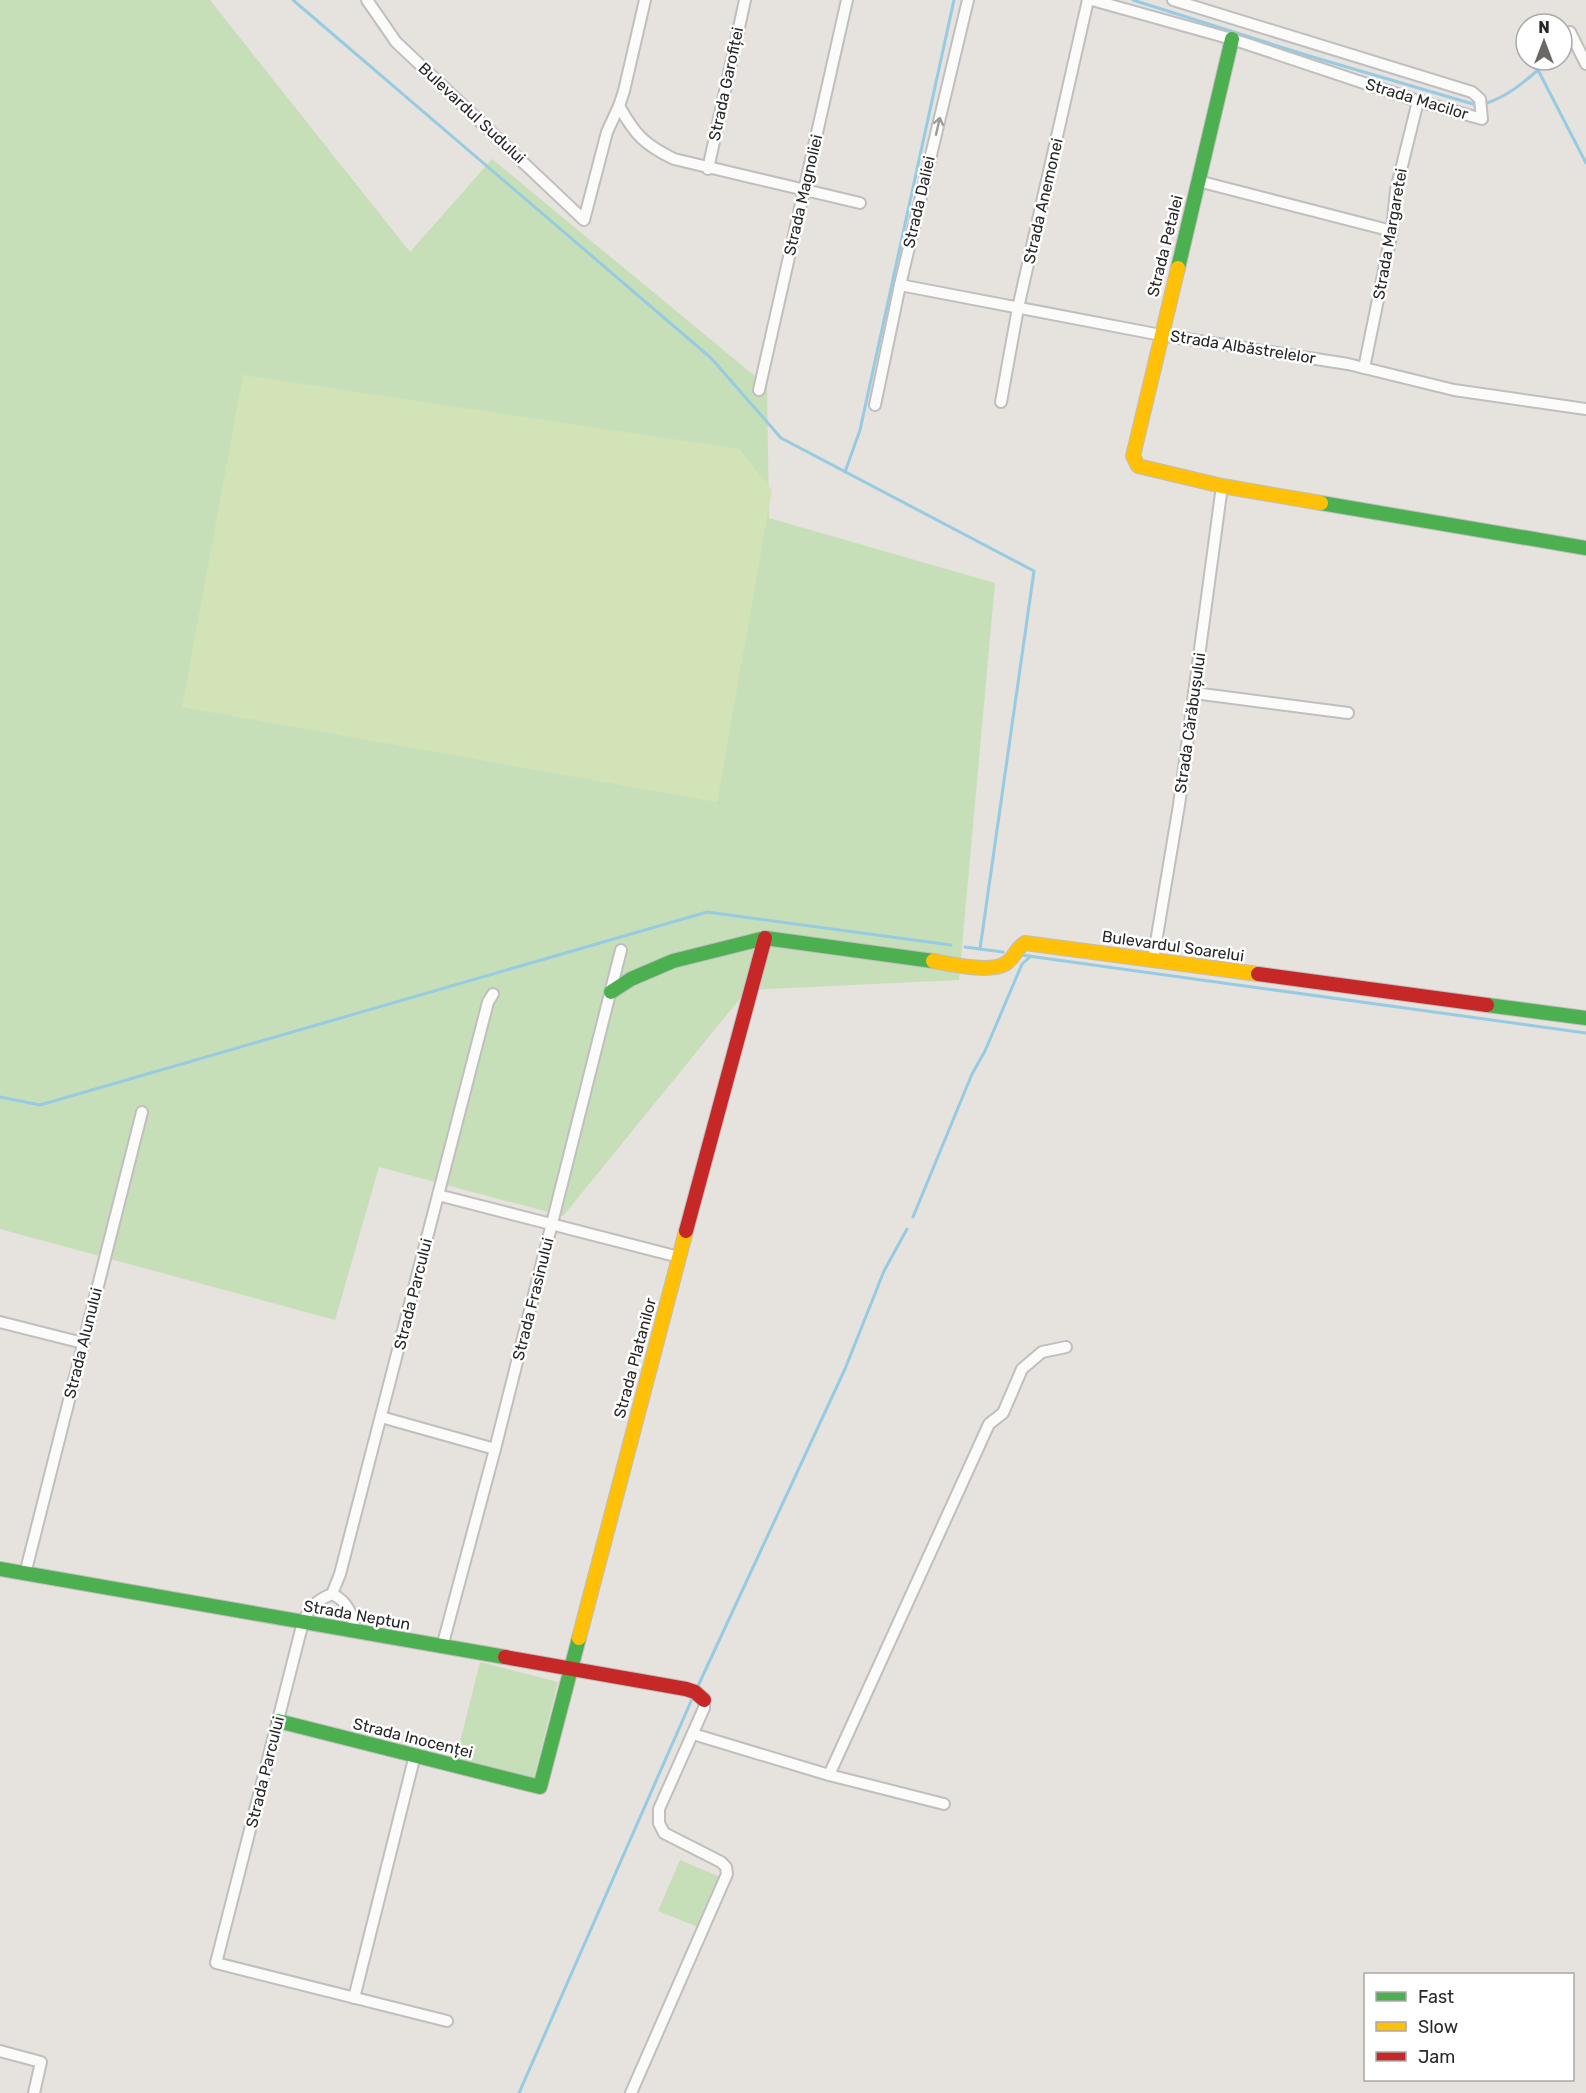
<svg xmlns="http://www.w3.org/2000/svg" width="1586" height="2093" viewBox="0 0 1586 2093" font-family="Rubik,sans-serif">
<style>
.green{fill:#c7dfb9}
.pitch{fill:#d1e3b7}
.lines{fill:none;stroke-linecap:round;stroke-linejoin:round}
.stream{stroke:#96cbe2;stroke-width:3}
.street-casing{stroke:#c0bebf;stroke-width:14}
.fast-casing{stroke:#c0bebf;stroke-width:16}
.slow-casing{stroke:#c0bebf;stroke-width:16}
.jam-casing{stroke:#c0bebf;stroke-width:16}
.street{stroke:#fbfbfa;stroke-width:10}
.fast{stroke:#4caf50;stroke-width:14}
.slow{stroke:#ffc107;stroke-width:14}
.jam{stroke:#c62828;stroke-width:14}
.oneway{stroke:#9c9c9c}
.labels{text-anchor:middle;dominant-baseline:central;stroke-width:5;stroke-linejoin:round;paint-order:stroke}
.street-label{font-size:16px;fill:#282828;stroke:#fff}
</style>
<rect width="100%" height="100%" fill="#e6e2de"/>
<!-- green -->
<g class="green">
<path d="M 0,0 L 210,0 L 410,252 L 492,159 L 767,386 L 769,518 L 995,583 L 959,980 L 747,990 L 563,1216 L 379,1167 L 335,1320 L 0,1229 Z"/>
<path d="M 480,1662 L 558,1682 L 534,1778 L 456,1758 Z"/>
<path d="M 680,1860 L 720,1877 L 698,1927 L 658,1911 Z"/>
</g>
<!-- pitch -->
<path class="pitch" d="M 243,375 L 739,449 L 772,490 L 717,802 L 182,707 Z"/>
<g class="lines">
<!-- stream -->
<g class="stream">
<path d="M 293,0 L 711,358 L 781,438 L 1034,571 L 980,949 L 965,947"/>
<path d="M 1133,0 L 1306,55 L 1473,104"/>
<path d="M 1487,103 C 1507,96 1522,84 1538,70 L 1586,163"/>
<path d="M 845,472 L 860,430 L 954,0"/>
<path d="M 980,949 L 1003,952"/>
<path d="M 1021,955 L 1586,1033"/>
<path d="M 0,1097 L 40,1105 L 707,912 L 951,945"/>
<path d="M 913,1217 L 972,1074 L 985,1051 L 1022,964 L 1031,956"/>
<path d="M 698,1686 L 845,1369 L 884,1271 L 907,1229"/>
<path d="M 519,2093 L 692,1699"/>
</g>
<defs>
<g id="street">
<path d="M 367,0 L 396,42 L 584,220 L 607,132 L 619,106 L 624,91 L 645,0"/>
<path d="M 1092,0 L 1232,39 L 1418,101 L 1482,119 L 1480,99 L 1472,92 L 1173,0"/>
<path d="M 1570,32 L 1586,64"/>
<path d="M 619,106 C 635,135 645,145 674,159 L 860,203"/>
<path d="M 708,169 L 745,0"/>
<path d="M 1198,181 L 1392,231"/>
<path d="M 900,285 L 1161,335 L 1348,364 L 1454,390 L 1586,409"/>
<path d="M 1364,368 L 1392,231 L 1396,190 L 1418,101"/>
<path d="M 759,390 L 847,0"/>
<path d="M 1001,402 L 1018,308 L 1088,0"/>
<path d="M 875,405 L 900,285 L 968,0"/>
<path d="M 1194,693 L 1348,713"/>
<path d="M 1153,960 L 1179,805 L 1222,486"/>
<path d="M 438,1195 L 679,1257"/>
<path d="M 0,1322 L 83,1343"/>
<path d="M 381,1417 L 495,1449"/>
<path d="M 25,1574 L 142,1112"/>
<path d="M 332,1594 L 340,1574 L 488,1002 L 493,994"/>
<path d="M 354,1631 C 354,1615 347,1601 332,1594 C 317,1600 309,1608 303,1622 L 216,1963 L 447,2021"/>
<path d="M 442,1647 L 495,1449 L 621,950"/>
<path d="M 693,1734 L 829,1775 L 944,1804"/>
<path d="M 829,1775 L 989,1424 L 1003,1413 L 1022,1369 L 1042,1352 L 1066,1347"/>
<path d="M 354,1998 L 415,1755"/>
<path d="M 0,2051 L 41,2062 L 34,2093"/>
<path d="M 631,2093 L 727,1874 L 726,1867 L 721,1862 L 664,1833 L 659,1823 L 659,1809 L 704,1708 L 704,1700"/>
</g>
<g id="fast">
<path d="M 1178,268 L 1232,39"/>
<path d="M 1321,503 L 1586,548"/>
<path d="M 611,992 L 631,979 L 673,961 L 765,938 L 933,961"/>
<path d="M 1487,1005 L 1586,1018"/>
<path d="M 0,1569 L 505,1657"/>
<path d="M 278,1721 L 540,1787 L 579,1638"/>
</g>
<g id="slow">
<path d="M 1178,268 L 1133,456 L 1138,466 L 1222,486 L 1321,503"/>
<path d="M 933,961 C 951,964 989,973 1005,964 C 1014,959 1016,948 1025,943 L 1258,974"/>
<path d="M 579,1638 L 686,1231"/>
</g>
<g id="jam">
<path d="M 1258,974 L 1487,1005"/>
<path d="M 686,1231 L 765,938"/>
<path d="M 505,1657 L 686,1689 L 695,1692 L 704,1700"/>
</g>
</defs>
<!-- street casing -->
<use href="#street" class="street-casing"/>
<!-- fast casing -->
<use href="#fast" class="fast-casing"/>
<!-- slow casing -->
<use href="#slow" class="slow-casing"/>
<!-- jam casing -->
<use href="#jam" class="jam-casing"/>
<!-- street -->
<use href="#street" class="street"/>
<!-- fast -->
<use href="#fast" class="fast"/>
<!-- slow -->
<use href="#slow" class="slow"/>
<!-- jam -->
<use href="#jam" class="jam"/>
</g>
<!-- one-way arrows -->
<defs><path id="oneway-shaft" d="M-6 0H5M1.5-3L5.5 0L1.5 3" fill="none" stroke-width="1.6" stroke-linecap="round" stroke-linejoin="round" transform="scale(1.5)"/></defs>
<use class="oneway" href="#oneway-shaft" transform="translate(938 126) rotate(-77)"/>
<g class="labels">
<!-- street labels -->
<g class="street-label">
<text transform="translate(726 84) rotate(-78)">Strada Garofiței</text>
<text transform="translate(1417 99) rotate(17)">Strada Macilor</text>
<text transform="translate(472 113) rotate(43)">Bulevardul Sudului</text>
<text transform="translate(803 195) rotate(-77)">Strada Magnoliei</text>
<text transform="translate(1043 201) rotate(-77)">Strada Anemonei</text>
<text transform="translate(919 202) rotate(-77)">Strada Daliei</text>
<text transform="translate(1390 234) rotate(-80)">Strada Margaretei</text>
<text transform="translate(1165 246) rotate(-76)">Strada Petalei</text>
<text transform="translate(1243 347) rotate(9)">Strada Albăstrelelor</text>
<text transform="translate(1190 723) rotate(-82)">Strada Cărăbușului</text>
<text transform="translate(1173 946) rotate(8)">Bulevardul Soarelui</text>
<text transform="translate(413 1294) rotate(-76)">Strada Parcului</text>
<text transform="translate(533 1299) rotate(-76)">Strada Frasinului</text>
<text transform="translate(83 1343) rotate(-76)">Strada Alunului</text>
<text transform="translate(635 1358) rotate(-75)">Strada Platanilor</text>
<text transform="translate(357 1615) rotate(10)">Strada Neptun</text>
<text transform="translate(413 1738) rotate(14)">Strada Inocenței</text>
<text transform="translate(265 1772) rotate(-76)">Strada Parcului</text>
</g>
</g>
<!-- legend -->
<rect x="1364" y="1973" width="210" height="108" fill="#ffffff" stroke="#a9a9a9" stroke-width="1.5"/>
<rect x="1376" y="1992" width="30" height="9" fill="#4caf50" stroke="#a9a9a9" stroke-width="1.5"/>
<text x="1418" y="2003" font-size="18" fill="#282828">Fast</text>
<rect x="1376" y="2022" width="30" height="9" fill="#ffc107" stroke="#a9a9a9" stroke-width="1.5"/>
<text x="1418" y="2033" font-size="18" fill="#282828">Slow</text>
<rect x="1376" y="2052" width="30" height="9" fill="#c62828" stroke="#a9a9a9" stroke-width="1.5"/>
<text x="1418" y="2063" font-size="18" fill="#282828">Jam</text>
<!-- north arrow -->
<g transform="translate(1544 42)"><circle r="28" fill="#ffffff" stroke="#a9a9a9" stroke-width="1.5"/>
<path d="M0-4.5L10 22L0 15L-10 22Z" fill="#6a6968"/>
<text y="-9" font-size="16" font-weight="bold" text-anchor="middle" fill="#282828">N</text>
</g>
</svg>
